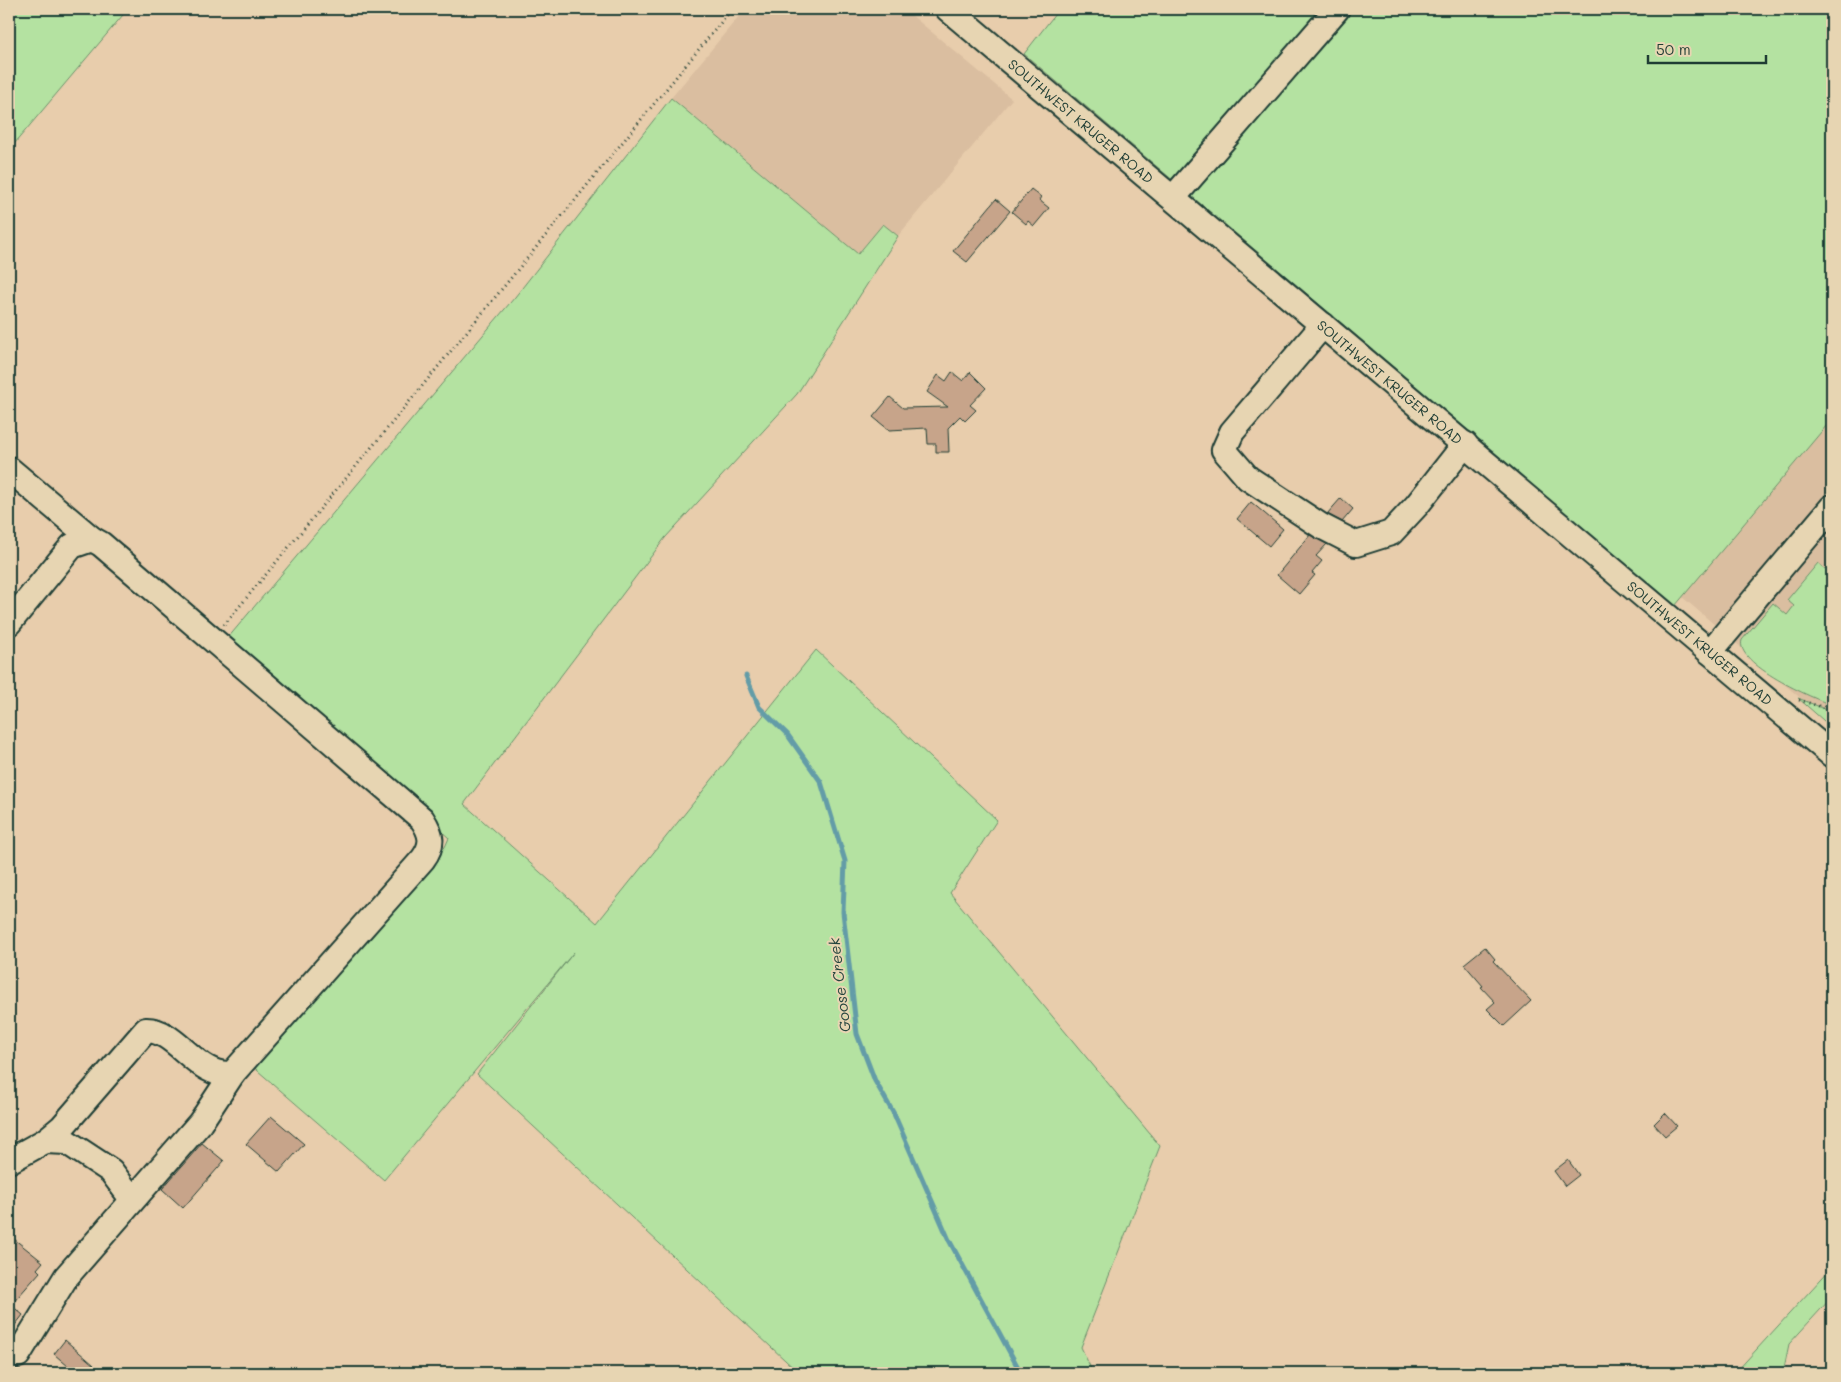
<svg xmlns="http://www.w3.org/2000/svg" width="1841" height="1382" viewBox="0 0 1841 1382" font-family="Mali,sans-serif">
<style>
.built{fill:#dabea0}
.green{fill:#b4e2a1;stroke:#6a906a}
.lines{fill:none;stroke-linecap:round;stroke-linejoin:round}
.stream{stroke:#649ca7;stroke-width:5}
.building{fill:#c7a48a;stroke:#1f3d34}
.minor-casing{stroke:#1f3d34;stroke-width:28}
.path{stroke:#1f3d34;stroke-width:3;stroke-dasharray:1 4;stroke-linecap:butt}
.minor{stroke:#e7d5b2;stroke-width:24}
.labels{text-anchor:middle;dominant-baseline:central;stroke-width:4;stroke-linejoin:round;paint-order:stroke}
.street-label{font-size:14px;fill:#1f3d34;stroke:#e7d5b2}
.water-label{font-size:15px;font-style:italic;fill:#25453e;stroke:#e7d5b2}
</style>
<rect width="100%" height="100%" fill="#e8cdac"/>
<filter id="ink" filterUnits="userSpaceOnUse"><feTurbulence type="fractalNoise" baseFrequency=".02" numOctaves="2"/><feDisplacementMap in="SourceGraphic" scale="10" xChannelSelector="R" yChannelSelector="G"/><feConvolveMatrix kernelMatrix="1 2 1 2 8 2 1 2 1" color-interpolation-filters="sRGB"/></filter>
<g filter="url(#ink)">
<!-- built -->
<g class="built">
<path d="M 745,9 L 904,9 L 1012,99 L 898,236 L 883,224 L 858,254 L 671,98 Z"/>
<path d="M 1832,415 L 1832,725 L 1681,596 Z"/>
</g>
<!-- green -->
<g class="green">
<path d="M 9,9 L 128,9 L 9,150 Z"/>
<path d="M 1059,9 L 1832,9 L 1832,419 L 1675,606 L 1024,54 Z"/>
<path d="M 671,98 L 858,254 L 883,224 L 898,236 L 797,394 L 665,538 L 464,804 L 597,923 L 816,650 L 997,820 L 950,893 L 1160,1146 L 1081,1347 L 1093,1373 L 799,1373 L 477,1074 L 574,952 L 384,1180 L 250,1064 L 445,847 L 449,838 L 227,639 L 515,297 Z"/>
<path d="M 1832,561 L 1832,705 C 1814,699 1734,664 1742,640 L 1773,603 L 1787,615 L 1794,606 L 1787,600 L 1818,563 L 1825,569 Z"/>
<path d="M 1798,698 L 1832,712 L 1832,728 Z"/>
<path d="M 1832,1267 L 1832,1297 L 1789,1344 L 1783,1373 L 1735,1373 Z"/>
</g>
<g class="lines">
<!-- stream -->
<path class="stream" d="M 746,676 L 759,707 L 787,734 L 821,782 L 845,861 L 843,912 L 857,1034 L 875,1081 L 894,1114 L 949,1240 L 1021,1373"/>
</g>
<!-- building -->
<g class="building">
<path d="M 1031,189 L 1041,197 L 1039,200 L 1049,208 L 1034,226 L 1028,221 L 1026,224 L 1012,212 Z"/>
<path d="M 996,199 L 1010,211 L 967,262 L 953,251 Z"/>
<path d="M 952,372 L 963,381 L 970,372 L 986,388 L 970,405 L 976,410 L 965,421 L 960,416 L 948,428 L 949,452 L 936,452 L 936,444 L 928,444 L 927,428 L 889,430 L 873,417 L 890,397 L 903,408 L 948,407 L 927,392 L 938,375 L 946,381 Z"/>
<path d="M 1341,498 L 1353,509 L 1342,522 L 1327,514 Z"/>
<path d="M 1251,502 L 1283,529 L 1269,546 L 1237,519 Z"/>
<path d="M 1310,535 L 1327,544 L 1316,556 L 1322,561 L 1312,573 L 1315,575 L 1299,594 L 1277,575 Z"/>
<path d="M 1485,947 L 1495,959 L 1493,961 L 1531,1001 L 1504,1026 L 1487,1009 L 1495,1002 L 1481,987 L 1483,986 L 1464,964 Z"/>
<path d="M 1665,1113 L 1677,1126 L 1665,1136 L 1654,1124 Z"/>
<path d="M 271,1116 L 304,1144 L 279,1172 L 246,1144 Z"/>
<path d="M 202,1143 L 224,1161 L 183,1208 L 162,1189 Z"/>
<path d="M 1568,1160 L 1579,1175 L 1565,1186 L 1554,1171 Z"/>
<path d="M 9,1235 L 43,1262 L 37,1269 L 40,1272 L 11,1305 L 23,1315 L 9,1333 Z"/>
<path d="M 65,1340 L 94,1365 L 86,1373 L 76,1373 L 54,1354 Z"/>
</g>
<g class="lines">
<defs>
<g id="minor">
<path d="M 948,9 L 1832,755"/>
<path d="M 1173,198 L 1337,9"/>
<path d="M 1323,325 L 1232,432 L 1224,450 L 1248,478 L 1321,526 L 1356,544 L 1391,533 L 1417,505 L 1465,444"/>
<path d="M 9,469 L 92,539"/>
<path d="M 9,623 L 72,546 L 92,539 L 101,544 L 422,819 C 432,834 434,844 423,859 L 233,1073 C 198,1080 177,1029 146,1030 L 62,1127 L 45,1141 L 9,1161"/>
<path d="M 1710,652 L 1832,507"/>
<path d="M 45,1141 L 67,1142 L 111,1171 L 132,1199"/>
<path d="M 18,1355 L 66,1277 L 200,1123 L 233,1073"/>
</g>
</defs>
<!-- minor casing -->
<use href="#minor" class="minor-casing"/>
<!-- path -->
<g class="path">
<path d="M 224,625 L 391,424 L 732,9"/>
<path d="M 1799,700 L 1832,710"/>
</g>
<!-- minor -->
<use href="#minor" class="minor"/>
</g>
</g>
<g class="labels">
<!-- street labels -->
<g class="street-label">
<text transform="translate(1081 121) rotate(40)">SOUTHWEST KRUGER ROAD</text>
<text transform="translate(1390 382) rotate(40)">SOUTHWEST KRUGER ROAD</text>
<text transform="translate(1700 643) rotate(40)">SOUTHWEST KRUGER ROAD</text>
</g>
<!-- water labels -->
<g class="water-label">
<text transform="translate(839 985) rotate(-97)">Goose Creek</text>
</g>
</g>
<!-- margin -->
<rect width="1841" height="1382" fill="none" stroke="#e7d5b2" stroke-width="30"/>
<rect x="15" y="15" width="1811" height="1352" fill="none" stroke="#1f3d34" stroke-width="2" filter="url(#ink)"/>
<!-- scale -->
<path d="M1648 55v8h118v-8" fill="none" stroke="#1f3d34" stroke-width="2.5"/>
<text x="1656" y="55" font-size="15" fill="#1f3d34" stroke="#e7d5b2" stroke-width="4" paint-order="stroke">50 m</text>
</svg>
